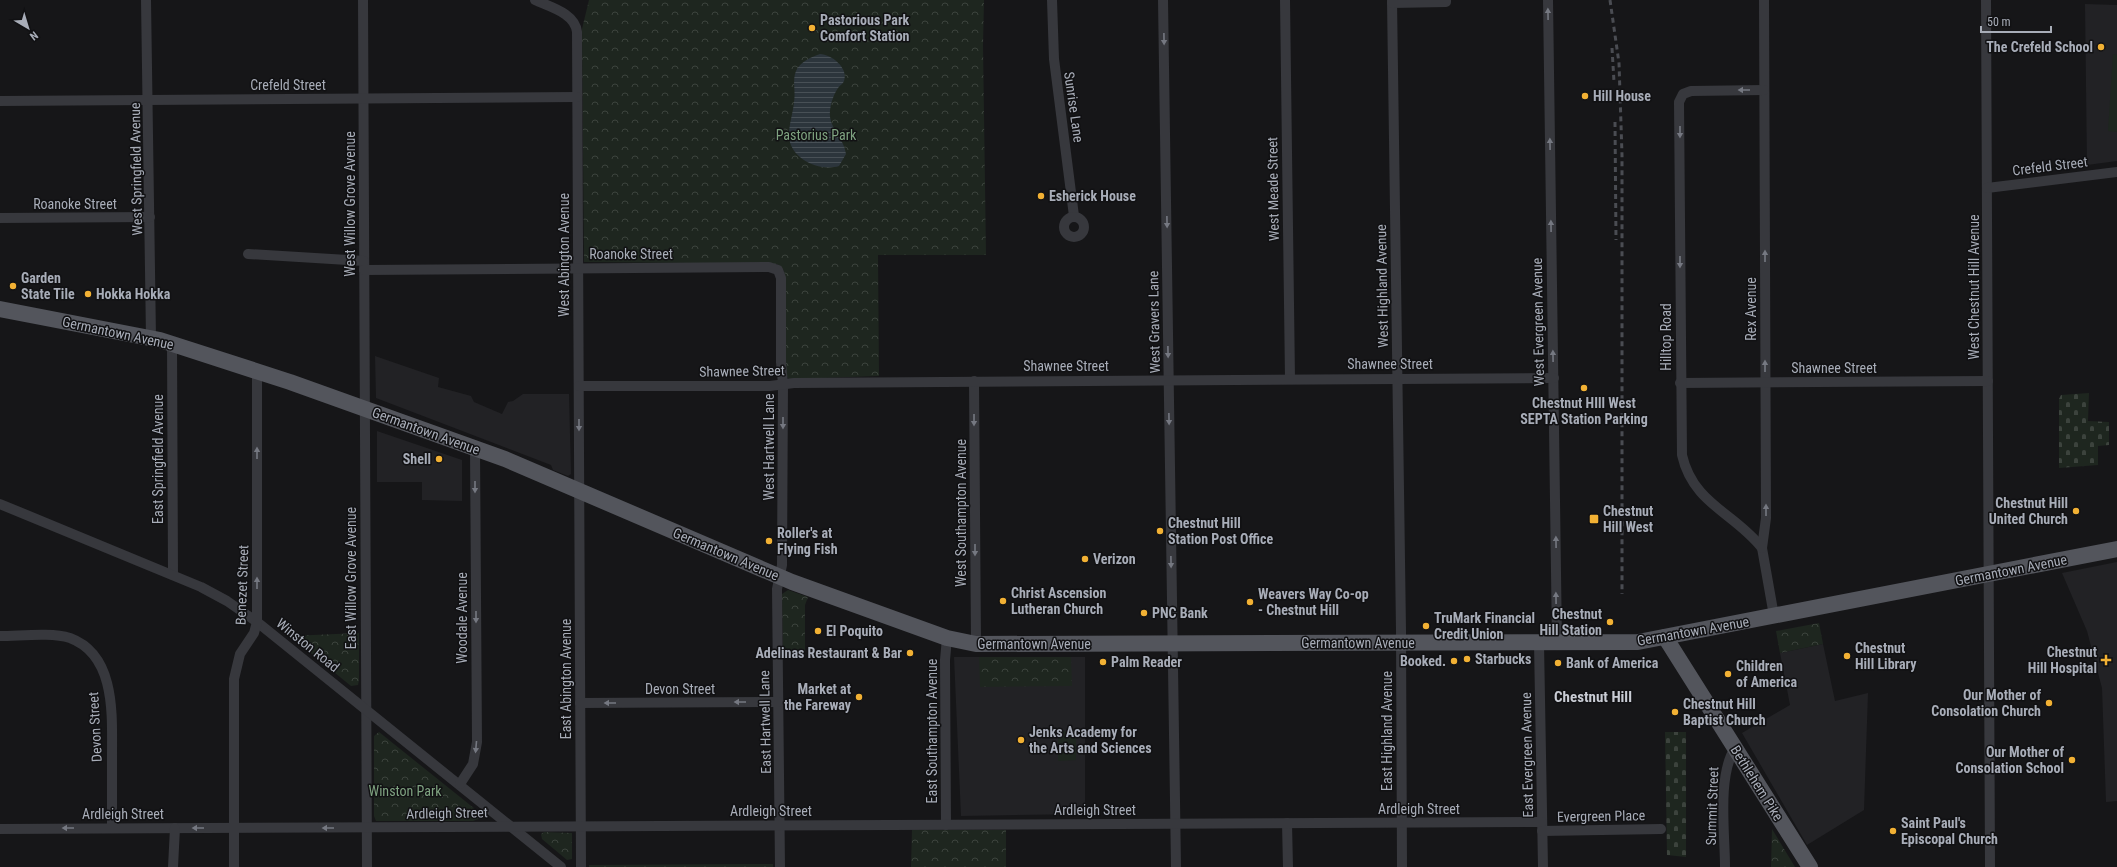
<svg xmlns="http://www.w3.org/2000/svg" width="2117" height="867" viewBox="0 0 2117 867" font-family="'Roboto Condensed',sans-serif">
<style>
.built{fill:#222225}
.grass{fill:#1e261f}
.cemetery{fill:url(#cemetery-stones)}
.park{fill:url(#park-crowns)}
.water{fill:url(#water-rules)}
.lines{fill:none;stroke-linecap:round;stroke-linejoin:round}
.minor{stroke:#37383d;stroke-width:10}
.primary{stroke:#53555c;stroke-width:16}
.rail{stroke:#4a4c52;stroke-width:3;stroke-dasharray:5 4;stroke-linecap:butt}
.oneway{fill:#757881}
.poi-dot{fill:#f2b134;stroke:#111113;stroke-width:1.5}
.labels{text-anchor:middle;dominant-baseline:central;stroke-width:3;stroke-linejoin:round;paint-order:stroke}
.poi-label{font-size:14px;font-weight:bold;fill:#a8adb8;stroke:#111113;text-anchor:start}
.street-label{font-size:14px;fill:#a8adb8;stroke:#111113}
.park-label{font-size:14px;fill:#7fa381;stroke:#111113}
.neighbourhood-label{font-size:15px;font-weight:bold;fill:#c9ccd4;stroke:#111113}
</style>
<defs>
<pattern id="cemetery-stones" width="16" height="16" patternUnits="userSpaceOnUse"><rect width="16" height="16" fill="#1e261f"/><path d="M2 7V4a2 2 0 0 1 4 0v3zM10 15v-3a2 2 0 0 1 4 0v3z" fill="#3c433d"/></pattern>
<pattern id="park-crowns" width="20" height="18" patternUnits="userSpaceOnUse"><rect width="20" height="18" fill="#1e261f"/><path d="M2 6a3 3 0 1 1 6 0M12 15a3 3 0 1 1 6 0" fill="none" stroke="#3c433d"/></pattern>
<pattern id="water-rules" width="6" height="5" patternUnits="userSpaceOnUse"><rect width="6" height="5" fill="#2c353c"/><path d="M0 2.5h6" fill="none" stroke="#485056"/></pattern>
</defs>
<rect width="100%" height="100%" fill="#161618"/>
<!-- built -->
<g class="built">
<path d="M 2085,4 L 2117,5 L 2117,161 L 2087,165 Z"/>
<path d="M 375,356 L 439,378 L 438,387 L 471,396 L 474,402 L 502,414 L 508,402 L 513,401 L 523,394 L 569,394 L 571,474 L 568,476 L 553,470 L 551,465 L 376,398 Z"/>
<path d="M 377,431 L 462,460 L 462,501 L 422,500 L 422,482 L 377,482 Z"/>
<path d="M 2117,562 L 2117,801 L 2106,802 L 2102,688 L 2087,631 L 2062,573 Z"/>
<path d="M 1823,644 L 1835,701 L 1868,693 L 1864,810 L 1807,845 L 1742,733 L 1790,705 L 1780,653 Z"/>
<path d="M 954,657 L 1085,657 L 1085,814 L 961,816 Z"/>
</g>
<!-- grass -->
<g class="grass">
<path d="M 2113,54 L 2117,55 L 2117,132 L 2108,131 Z"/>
<path d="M 1058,731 L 1076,731 L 1076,760 L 1058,761 Z"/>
</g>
<!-- cemetery -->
<g class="cemetery">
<path d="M 2089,393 L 2088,421 L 2109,422 L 2109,445 L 2098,446 L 2098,465 L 2059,468 L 2059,399 L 2061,395 Z"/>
<path d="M 1665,732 L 1686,732 L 1686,857 L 1667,855 Z"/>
</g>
<!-- park -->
<g class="park">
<path d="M 589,0 L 984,0 L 983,45 L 986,255 L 878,255 L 879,376 L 792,379 L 789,379 L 785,374 L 785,275 L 783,269 L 777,264 L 584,262 L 582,29 Z"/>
<path d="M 788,590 L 808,597 L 805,605 L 805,652 L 783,650 L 782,594 Z"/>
<path d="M 1819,623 L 1823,644 L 1780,653 L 1776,631 Z"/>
<path d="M 359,633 L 359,680 L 358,685 L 351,686 L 290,636 Z"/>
<path d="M 979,657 L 1071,657 L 1072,686 L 980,687 Z"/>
<path d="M 379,732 L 480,813 L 481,818 L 473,821 L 376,821 L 374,816 L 374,736 Z"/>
<path d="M 1772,829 L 1795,867 L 1771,867 Z"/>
<path d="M 912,830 L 1006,830 L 1006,867 L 911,867 Z"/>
<path d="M 544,832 L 572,833 L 572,859 L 567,860 L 542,839 L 541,834 Z"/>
<path d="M 773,864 L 773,867 L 589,867 L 589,865 Z"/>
</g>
<!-- water -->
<path class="water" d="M 820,54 C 831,54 849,68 844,81 C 843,84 840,85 838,88 C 833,95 829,108 830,117 C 832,131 844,139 846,154 L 839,166 C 820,172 789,159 789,135 C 789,124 793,113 794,102 C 796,92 792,80 796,71 C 800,62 811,57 820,54 Z"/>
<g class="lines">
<!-- minor -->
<g class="minor">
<path d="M 146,0 L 151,338"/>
<path d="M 363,0 L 367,867"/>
<path d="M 535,0 C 550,7 575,13 577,32 L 581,867"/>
<path d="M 1052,0 L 1054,59 L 1074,216"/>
<path d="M 1163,0 L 1176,867"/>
<path d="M 1285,0 L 1290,379"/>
<path d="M 1392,0 L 1401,630 L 1402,867"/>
<path d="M 1548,0 L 1557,643"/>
<path d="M 1764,0 L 1766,518 L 1762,548 L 1774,616"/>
<path d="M 1986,0 L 1990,867"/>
<path d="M 1392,3 L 1446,2 L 1446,0"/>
<path d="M 0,101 L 577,97"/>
<path d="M 1987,188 L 2117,172"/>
<circle cx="1074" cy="227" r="10"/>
<path d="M 0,218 L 150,217"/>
<path d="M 248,254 L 364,261"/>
<path d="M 364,270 L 769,267 L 778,270 L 781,278 L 781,362 L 783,384 L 782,565 L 777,589 L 780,867"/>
<path d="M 172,343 L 173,575"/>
<path d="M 974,381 L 976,644"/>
<path d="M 1680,383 L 1988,381"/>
<path d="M 579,386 L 770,386 L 794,383 L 1554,378"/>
<path d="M 0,504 L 201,587 L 227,601 L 257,622 L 561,867"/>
<path d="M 1762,548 C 1735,513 1693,504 1682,455 L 1679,102 L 1683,94 L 1691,91 L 1764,90"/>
<path d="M 0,636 C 20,636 51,632 70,638 C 116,655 112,715 112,755 C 112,780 112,804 112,828"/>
<path d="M 1539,643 L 1543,867"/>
<path d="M 580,703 L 779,702"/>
<path d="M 460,784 L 473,764 L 477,742 L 475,448"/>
<path d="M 1287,823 L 1288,867"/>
<path d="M 946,825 L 945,660 L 947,638"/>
<path d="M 0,829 L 1542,822"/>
<path d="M 1542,831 L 1661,829"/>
<path d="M 173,867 L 175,828"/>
<path d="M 234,867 L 234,679 L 240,654 L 254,633 L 257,622 L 257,371"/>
<path d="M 1725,867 C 1725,833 1717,776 1735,748"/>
</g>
<!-- primary -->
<g class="primary">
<path d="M 0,309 L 160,340 L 290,382 L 505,459 L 792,582 L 947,638 L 976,644 L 1638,642 L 2117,549"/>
<path d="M 1665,637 L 1810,867"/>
</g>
<!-- rail -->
<g class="rail">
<path d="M 1610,0 L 1619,63 L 1622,155 L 1622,594"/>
<path d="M 1612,48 L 1614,82"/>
<path d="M 1615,122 L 1616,240"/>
</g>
</g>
<!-- one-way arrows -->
<defs><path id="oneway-solid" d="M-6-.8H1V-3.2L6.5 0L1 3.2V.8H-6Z"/></defs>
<g class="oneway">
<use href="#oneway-solid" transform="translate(1548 14) rotate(-91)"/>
<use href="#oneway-solid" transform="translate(1164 39) rotate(89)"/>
<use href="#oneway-solid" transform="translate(1744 90) rotate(180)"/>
<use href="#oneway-solid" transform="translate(1680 132) rotate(90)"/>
<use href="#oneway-solid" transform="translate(1550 144) rotate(-91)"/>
<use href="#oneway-solid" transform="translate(1167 222) rotate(89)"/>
<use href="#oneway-solid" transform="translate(1551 226) rotate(-91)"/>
<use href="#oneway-solid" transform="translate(1765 256) rotate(-90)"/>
<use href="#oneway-solid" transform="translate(1680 262) rotate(90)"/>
<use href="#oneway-solid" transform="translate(1168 352) rotate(89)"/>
<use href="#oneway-solid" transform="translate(1553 356) rotate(-91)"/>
<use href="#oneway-solid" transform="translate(1765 366) rotate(-90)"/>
<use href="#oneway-solid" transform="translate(1169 419) rotate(89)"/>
<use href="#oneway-solid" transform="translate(974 420) rotate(90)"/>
<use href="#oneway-solid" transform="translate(783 423) rotate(90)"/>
<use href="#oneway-solid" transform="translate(579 425) rotate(90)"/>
<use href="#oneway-solid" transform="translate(257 453) rotate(-90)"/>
<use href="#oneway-solid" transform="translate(475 487) rotate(90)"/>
<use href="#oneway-solid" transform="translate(1766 510) rotate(-90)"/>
<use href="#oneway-solid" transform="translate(1556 542) rotate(-91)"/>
<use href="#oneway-solid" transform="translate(975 550) rotate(90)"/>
<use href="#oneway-solid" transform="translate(1171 562) rotate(89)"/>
<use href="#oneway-solid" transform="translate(257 583) rotate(-90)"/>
<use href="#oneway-solid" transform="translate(1556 598) rotate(-91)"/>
<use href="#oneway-solid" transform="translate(476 617) rotate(90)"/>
<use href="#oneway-solid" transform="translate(740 702) rotate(180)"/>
<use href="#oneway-solid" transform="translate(610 703) rotate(180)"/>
<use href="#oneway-solid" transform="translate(476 747) rotate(95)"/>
<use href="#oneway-solid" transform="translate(68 828) rotate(180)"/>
<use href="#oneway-solid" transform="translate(198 828) rotate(-180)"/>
<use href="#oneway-solid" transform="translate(328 828) rotate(180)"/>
</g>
<!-- markers -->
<g class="poi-dot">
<circle cx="812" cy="28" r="4"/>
<circle cx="2101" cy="47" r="4"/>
<circle cx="1585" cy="96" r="4"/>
<circle cx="1041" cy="196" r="4"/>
<circle cx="13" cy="286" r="4"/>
<circle cx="88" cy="294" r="4"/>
<circle cx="1584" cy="388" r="4"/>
<circle cx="439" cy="459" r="4"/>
<circle cx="2076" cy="511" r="4"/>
<rect x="1589" y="514" width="10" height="10" rx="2"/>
<circle cx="1160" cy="531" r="4"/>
<circle cx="769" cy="541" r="4"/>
<circle cx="1085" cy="559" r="4"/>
<circle cx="1003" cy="601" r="4"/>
<circle cx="1250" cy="602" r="4"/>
<circle cx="1144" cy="613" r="4"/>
<circle cx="1610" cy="622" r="4"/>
<circle cx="1426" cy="626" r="4"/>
<circle cx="818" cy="631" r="4"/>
<circle cx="910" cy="653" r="4"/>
<circle cx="1847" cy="656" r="4"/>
<circle cx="1467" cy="659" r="4"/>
<path d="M2104 654h4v4h4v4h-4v4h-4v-4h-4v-4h4z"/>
<circle cx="1454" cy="661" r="4"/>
<circle cx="1103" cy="662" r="4"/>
<circle cx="1558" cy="663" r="4"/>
<circle cx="1728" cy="674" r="4"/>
<circle cx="859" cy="697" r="4"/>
<circle cx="2049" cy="703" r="4"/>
<circle cx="1675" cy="712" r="4"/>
<circle cx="1021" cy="740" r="4"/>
<circle cx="2072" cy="760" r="4"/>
<circle cx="1893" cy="831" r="4"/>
</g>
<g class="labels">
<!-- poi labels -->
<g class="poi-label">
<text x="820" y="20">Pastorious Park<tspan x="820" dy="16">Comfort Station</tspan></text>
<text x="2093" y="47" text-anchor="end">The Crefeld School</text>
<text x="1593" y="96">Hill House</text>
<text x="1049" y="196">Esherick House</text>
<text x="21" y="278">Garden<tspan x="21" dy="16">State Tile</tspan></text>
<text x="96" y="294">Hokka Hokka</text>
<text x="1584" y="403" text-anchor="middle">Chestnut HIll West<tspan x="1584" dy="16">SEPTA Station Parking</tspan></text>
<text x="431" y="459" text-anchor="end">Shell</text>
<text x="2068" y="503" text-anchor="end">Chestnut Hill<tspan x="2068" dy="16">United Church</tspan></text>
<text x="1603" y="511">Chestnut<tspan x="1603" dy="16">Hill West</tspan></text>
<text x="1168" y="523">Chestnut Hill<tspan x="1168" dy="16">Station Post Office</tspan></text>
<text x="777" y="533">Roller's at<tspan x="777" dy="16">Flying Fish</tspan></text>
<text x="1093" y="559">Verizon</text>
<text x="1011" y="593">Christ Ascension<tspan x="1011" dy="16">Lutheran Church</tspan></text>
<text x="1258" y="594">Weavers Way Co‑op<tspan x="1258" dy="16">- Chestnut Hill</tspan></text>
<text x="1152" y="613">PNC Bank</text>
<text x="1602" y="614" text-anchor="end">Chestnut<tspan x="1602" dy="16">Hill Station</tspan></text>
<text x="1434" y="618">TruMark Financial<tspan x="1434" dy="16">Credit Union</tspan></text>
<text x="826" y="631">El Poquito</text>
<text x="1855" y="648">Chestnut<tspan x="1855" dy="16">Hill Library</tspan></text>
<text x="2097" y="652" text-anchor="end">Chestnut<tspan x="2097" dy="16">Hill Hospital</tspan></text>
<text x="902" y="653" text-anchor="end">Adelinas Restaurant &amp; Bar</text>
<text x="1475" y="659">Starbucks</text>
<text x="1446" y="661" text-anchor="end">Booked.</text>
<text x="1111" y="662">Palm Reader</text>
<text x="1566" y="663">Bank of America</text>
<text x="1736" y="666">Children<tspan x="1736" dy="16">of America</tspan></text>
<text x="851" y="689" text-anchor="end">Market at<tspan x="851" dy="16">the Fareway</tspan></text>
<text x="2041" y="695" text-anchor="end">Our Mother of<tspan x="2041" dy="16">Consolation Church</tspan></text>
<text x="1683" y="704">Chestnut Hill<tspan x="1683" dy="16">Baptist Church</tspan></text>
<text x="1029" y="732">Jenks Academy for<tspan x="1029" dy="16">the Arts and Sciences</tspan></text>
<text x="2064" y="752" text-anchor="end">Our Mother of<tspan x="2064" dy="16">Consolation School</tspan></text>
<text x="1901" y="823">Saint Paul's<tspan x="1901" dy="16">Episcopal Church</tspan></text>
</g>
<!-- street labels -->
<g class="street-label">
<text x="288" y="85">Crefeld Street</text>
<text transform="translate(1074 107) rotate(82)">Sunrise Lane</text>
<text transform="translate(2050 166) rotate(-7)">Crefeld Street</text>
<text transform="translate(136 169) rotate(-91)">West Springfield Avenue</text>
<text transform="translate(1273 189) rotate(-91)">West Meade Street</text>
<text x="75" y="204">Roanoke Street</text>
<text transform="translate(350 204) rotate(-90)">West Willow Grove Avenue</text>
<text x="631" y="254">Roanoke Street</text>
<text transform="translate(564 255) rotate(-90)">West Abington Avenue</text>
<text transform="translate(1382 286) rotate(-91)">West Highland Avenue</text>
<text transform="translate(1974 287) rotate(-90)">West Chestnut Hill Avenue</text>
<text transform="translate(1751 309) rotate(-90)">Rex Avenue</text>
<text transform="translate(1154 322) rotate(-91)">West Gravers Lane</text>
<text transform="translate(1538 322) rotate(-91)">West Evergreen Avenue</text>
<text transform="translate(118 333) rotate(12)">Germantown Avenue</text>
<text transform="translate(1666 337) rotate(-90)">Hilltop Road</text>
<text x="1390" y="364">Shawnee Street</text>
<text x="1066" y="366">Shawnee Street</text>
<text x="1834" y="368">Shawnee Street</text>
<text transform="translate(742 371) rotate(-1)">Shawnee Street</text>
<text transform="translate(426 431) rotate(20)">Germantown Avenue</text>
<text transform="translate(769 447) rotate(-90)">West Hartwell Lane</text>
<text transform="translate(158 459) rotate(-90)">East Springfield Avenue</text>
<text transform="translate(961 513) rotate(-90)">West Southampton Avenue</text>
<text transform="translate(726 554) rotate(23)">Germantown Avenue</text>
<text transform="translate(2011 570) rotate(-11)">Germantown Avenue</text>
<text transform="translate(351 578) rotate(-90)">East Willow Grove Avenue</text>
<text transform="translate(242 585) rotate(-88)">Benezet Street</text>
<text transform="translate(462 618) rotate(-90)">Woodale Avenue</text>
<text transform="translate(1693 631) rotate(-10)">Germantown Avenue</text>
<text x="1358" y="643">Germantown Avenue</text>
<text x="1034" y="644">Germantown Avenue</text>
<text transform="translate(308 645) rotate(39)">Winston Road</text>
<text transform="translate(566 679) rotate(-90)">East Abington Avenue</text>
<text x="680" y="689">Devon Street</text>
<text transform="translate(765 722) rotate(-91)">East Hartwell Lane</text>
<text transform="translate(95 727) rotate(-93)">Devon Street</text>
<text transform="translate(932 731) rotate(-90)">East Southampton Avenue</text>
<text transform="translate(1387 731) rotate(-90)">East Highland Avenue</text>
<text transform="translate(1527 755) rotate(-91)">East Evergreen Avenue</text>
<text transform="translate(1757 783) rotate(58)">Bethlehem Pike</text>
<text transform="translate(1712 806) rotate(-88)">Summit Street</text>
<text x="1419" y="809">Ardleigh Street</text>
<text x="1095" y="810">Ardleigh Street</text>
<text x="771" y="811">Ardleigh Street</text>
<text transform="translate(447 813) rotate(-1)">Ardleigh Street</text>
<text x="123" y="814">Ardleigh Street</text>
<text transform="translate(1601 816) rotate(-1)">Evergreen Place</text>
</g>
<!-- park labels -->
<g class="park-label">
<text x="816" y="135">Pastorius Park</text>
<text x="405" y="791">Winston Park</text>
</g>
<!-- neighbourhood labels -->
<g class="neighbourhood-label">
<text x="1593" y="697">Chestnut Hill</text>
</g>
</g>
<!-- north arrow -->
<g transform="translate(28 28) rotate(142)" stroke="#111113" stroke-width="3" paint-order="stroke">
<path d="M0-3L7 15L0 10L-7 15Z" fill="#a8adb8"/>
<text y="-6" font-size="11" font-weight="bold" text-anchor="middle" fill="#a8adb8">N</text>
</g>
<!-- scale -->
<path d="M1981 26v6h70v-6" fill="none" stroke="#a8adb8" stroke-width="2"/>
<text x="1987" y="26" font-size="12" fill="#a8adb8" stroke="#111113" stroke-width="3" paint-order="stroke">50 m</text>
</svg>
